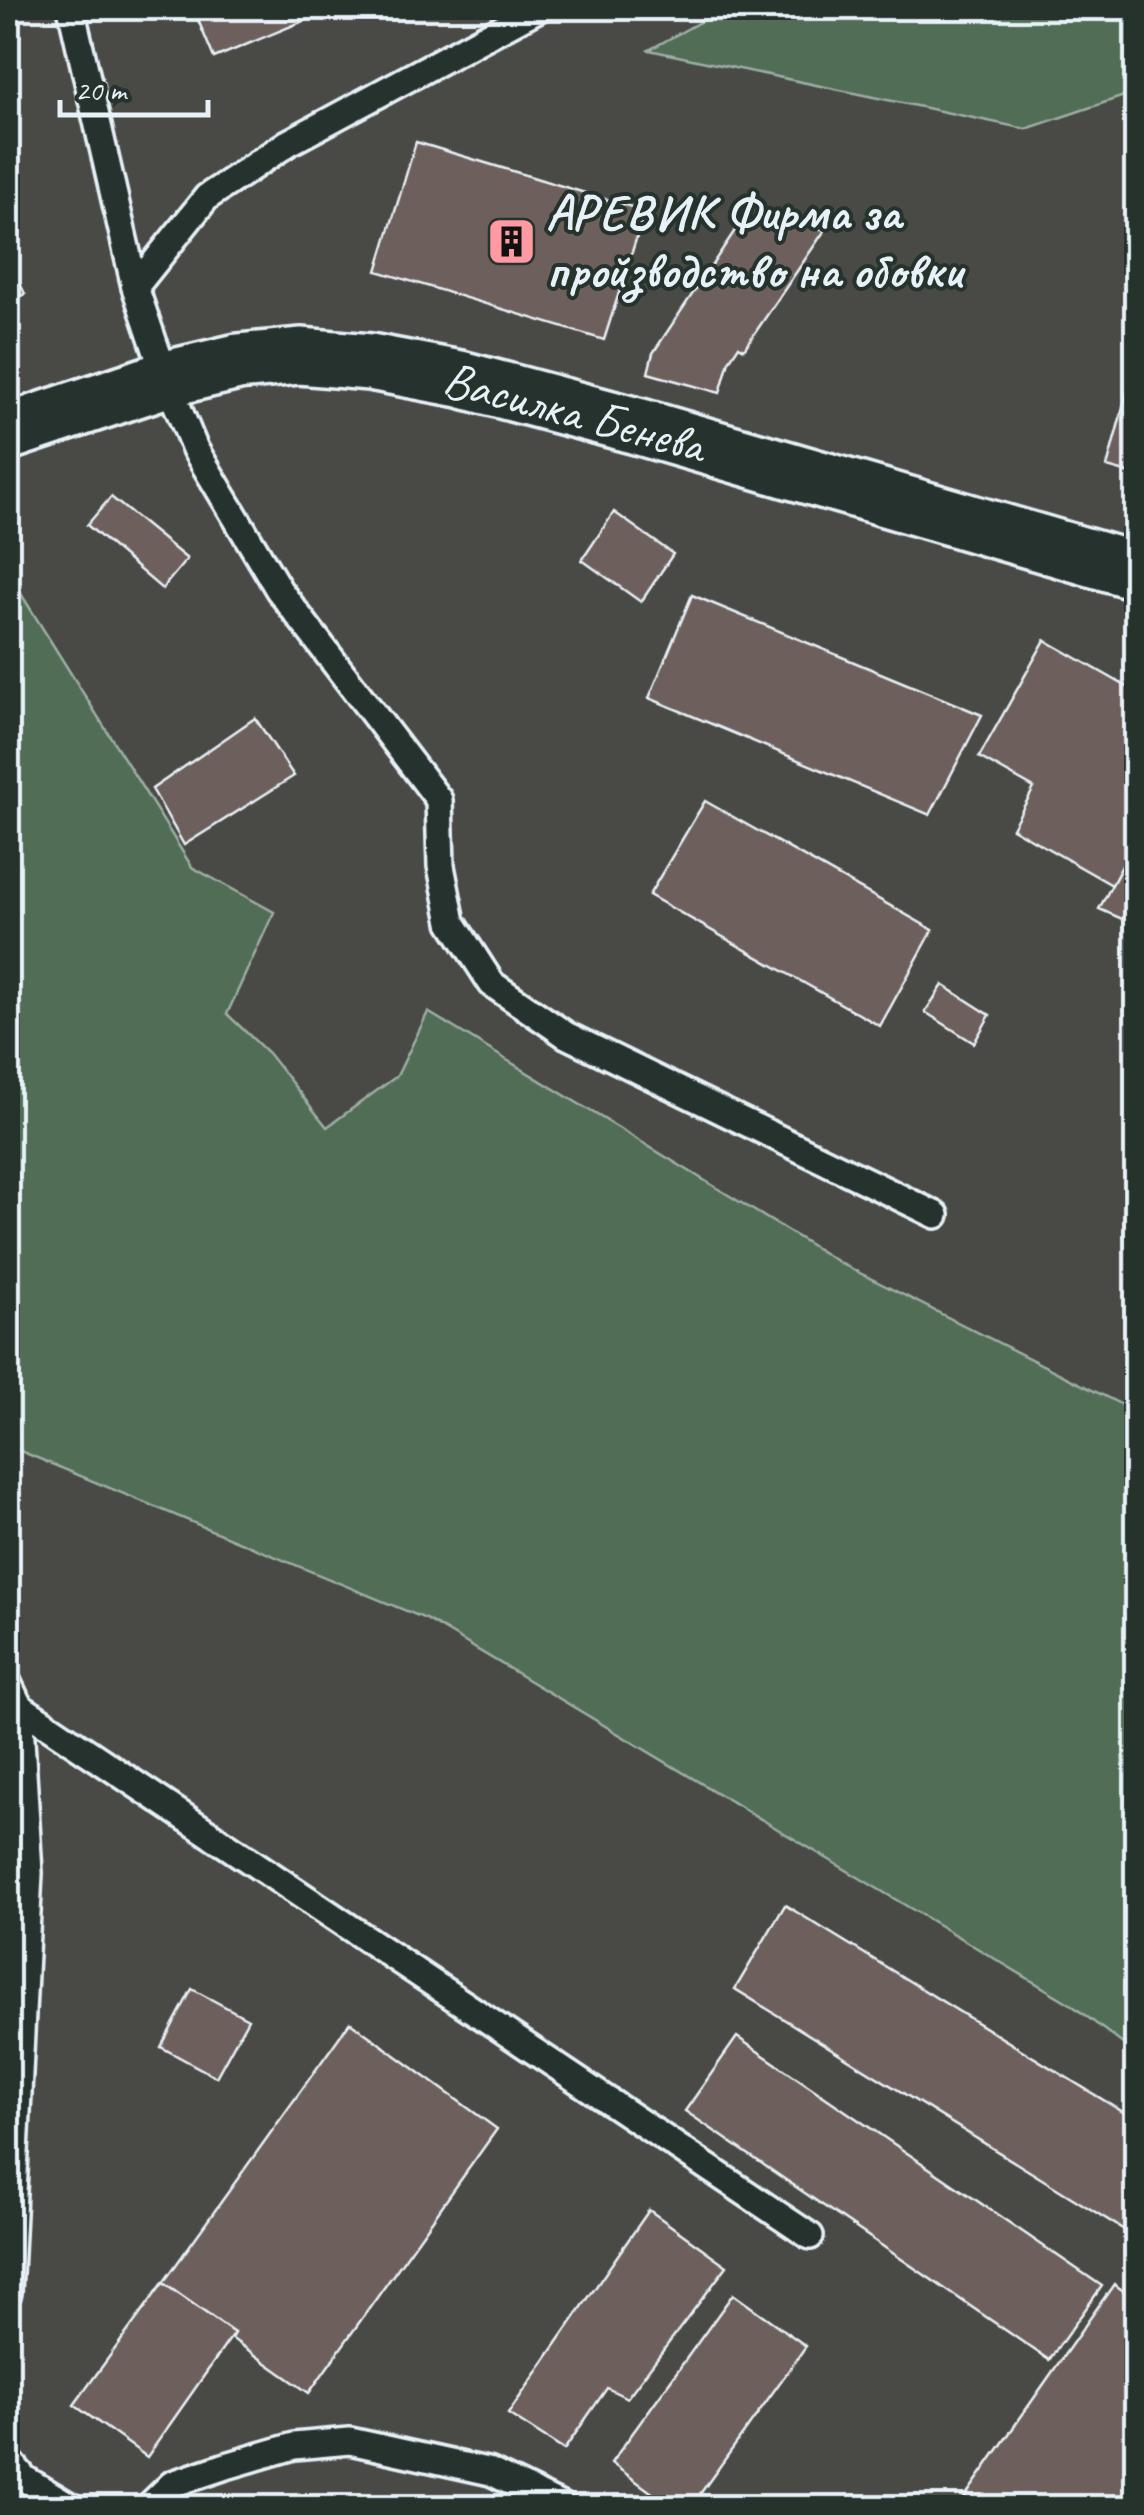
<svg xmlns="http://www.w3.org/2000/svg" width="1144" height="2515" viewBox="0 0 1144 2515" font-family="Caveat,sans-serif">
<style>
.built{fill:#4a4a45}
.green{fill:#516d55;stroke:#9cafa6;stroke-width:2.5}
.building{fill:#6d605b;stroke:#e8f1f8;stroke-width:2.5}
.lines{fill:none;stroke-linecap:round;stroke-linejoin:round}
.lane-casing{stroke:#e8f1f8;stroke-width:32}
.secondary-casing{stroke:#e8f1f8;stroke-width:62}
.lane{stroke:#26332d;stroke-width:25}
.secondary{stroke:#26332d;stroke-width:55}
.labels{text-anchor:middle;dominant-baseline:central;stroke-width:8;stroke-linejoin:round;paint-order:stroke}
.poi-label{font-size:50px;font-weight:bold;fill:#e8f1f8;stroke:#26332d;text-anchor:start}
.street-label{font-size:50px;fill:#e8f1f8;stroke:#26332d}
</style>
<rect width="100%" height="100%" fill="#3b403b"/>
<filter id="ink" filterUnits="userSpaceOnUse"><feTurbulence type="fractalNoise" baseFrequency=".01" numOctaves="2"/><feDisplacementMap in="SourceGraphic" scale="20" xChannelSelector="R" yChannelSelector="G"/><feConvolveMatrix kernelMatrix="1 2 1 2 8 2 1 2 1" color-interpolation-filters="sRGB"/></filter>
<g filter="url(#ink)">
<!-- built -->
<g class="built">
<path d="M 8,8 L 725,8 L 650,50 L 1026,129 L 1136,92 L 1136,1412 L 840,1263 L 428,1012 L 397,1076 L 327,1127 L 268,1053 L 226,1014 L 273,912 L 192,867 L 8,573 Z"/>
<path d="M 8,1446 L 426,1619 L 1069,2003 L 1136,2054 L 1136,2507 L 8,2507 Z"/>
</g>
<!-- green -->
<g class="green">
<path d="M 725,8 L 1136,8 L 1136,92 L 1026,129 L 649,50 Z"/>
<path d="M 8,573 L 192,867 L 274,912 L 227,1014 L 268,1053 L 327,1127 L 397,1076 L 428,1012 L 840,1263 L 1136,1412 L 1136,2054 L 1069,2003 L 426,1619 L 8,1446 Z"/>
</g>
<!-- building -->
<g class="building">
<path d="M 193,8 L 335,8 L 214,58 Z"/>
<path d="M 416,142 L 645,211 L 604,340 L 377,271 Z"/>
<path d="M 750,208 L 825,230 L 744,349 L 739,346 L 729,361 L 720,393 L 648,373 L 653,353 Z"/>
<path d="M 8,259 L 25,294 L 8,302 Z"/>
<path d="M 1136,359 L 1136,475 L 1107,467 Z"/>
<path d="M 111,497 L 187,559 L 162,589 L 87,525 Z"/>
<path d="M 614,512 L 673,554 L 641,602 L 582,560 Z"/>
<path d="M 692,595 L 982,715 L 930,815 L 649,698 Z"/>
<path d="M 1045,640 L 1136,692 L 1136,840 L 1112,885 L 1012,828 L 1034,788 L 979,757 Z"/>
<path d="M 255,718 L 294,776 L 184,845 L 152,789 Z"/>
<path d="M 705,801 L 933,930 L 880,1026 L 649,895 Z"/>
<path d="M 1136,840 L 1136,925 L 1099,909 Z"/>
<path d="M 943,985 L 990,1015 L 974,1043 L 925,1012 Z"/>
<path d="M 785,1905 L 1136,2120 L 1136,2216 L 1126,2231 L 735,1989 Z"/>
<path d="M 192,1989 L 248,2019 L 216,2077 L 161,2047 Z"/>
<path d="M 350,2022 L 497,2129 L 309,2393 L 231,2338 L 234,2333 L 163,2283 Z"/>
<path d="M 737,2037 L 1102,2286 L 1049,2360 L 685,2111 Z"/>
<path d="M 649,2210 L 727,2266 L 627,2398 L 607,2388 L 564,2450 L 508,2414 Z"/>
<path d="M 163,2283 L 234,2333 L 147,2457 L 74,2405 Z"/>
<path d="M 1114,2284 L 1136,2300 L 1136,2508 L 957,2508 Z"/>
<path d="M 733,2294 L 806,2346 L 690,2508 L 673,2508 L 611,2463 Z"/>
</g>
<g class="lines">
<defs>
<g id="lane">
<path d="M 71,8 L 135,287 L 166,379 L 195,449 L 279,590 L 439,800 L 441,866 L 452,922 L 492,984 L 566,1035 L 936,1215"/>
<path d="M 135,287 L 207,197 L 288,143 L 539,8"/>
<path d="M 8,1683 L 19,1706 L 29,1873 L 8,2293"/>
<path d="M 19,1706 L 810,2236"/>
<path d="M 8,2459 L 25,2479 L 73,2508"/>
<path d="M 147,2508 L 172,2484 L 223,2467 L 294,2446 L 350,2441 L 491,2472 L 565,2508"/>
</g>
<path id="secondary" d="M 8,432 L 166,379 L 238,362 L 300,356 L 370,362 L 460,379 L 637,426 L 1136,571"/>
</defs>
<!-- lane casing -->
<use href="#lane" class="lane-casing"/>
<!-- secondary casing -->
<use href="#secondary" class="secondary-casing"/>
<!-- lane -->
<use href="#lane" class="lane"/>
<!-- secondary -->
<use href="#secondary" class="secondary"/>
</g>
</g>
<!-- icons -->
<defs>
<symbol id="building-square" viewBox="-11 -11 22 22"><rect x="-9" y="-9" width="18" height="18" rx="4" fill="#ff9aa2" stroke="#26332d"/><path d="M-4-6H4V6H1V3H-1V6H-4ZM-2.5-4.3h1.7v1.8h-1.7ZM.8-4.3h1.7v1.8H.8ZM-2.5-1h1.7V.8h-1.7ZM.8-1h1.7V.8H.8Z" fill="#111"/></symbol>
</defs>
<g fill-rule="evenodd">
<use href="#building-square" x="484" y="214" width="55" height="55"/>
</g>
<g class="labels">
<!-- poi labels -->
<g class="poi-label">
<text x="546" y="212">АРЕВИК Фирма за<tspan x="546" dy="58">пройзводство на обовки</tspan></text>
</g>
<!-- street labels -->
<g class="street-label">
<text transform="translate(574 412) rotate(15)">Василка Бенева</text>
</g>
</g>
<!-- margin -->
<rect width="1144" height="2515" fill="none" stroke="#26332d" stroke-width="40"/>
<rect x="20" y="20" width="1104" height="2475" fill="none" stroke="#e8f1f8" stroke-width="4" filter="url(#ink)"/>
<!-- scale -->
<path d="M60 100v15h148v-15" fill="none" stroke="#e8f1f8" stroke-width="5"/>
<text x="75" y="100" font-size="30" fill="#e8f1f8" stroke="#26332d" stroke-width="8" paint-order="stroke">20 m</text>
</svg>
